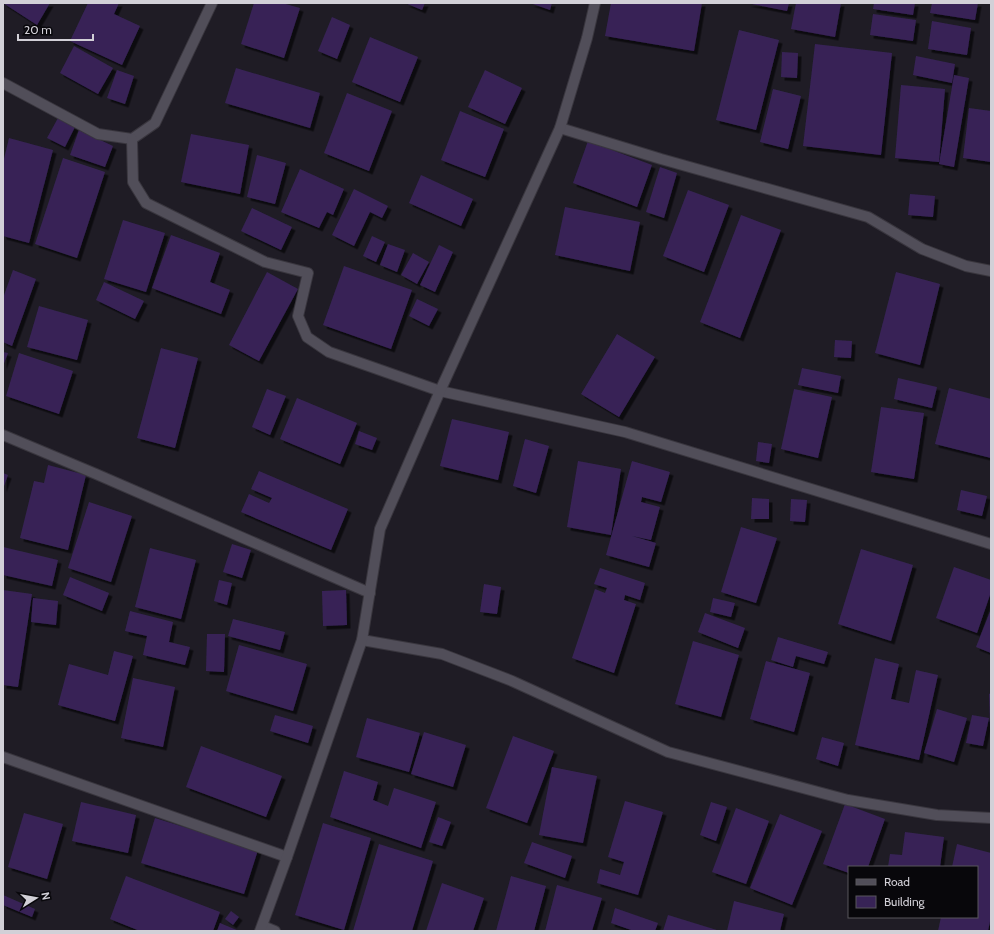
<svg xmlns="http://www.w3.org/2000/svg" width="994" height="934" viewBox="0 0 994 934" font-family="Cabin,sans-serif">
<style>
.building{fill:#372356;filter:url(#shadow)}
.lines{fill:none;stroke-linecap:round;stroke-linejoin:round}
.minor-casing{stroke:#39363e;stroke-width:12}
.minor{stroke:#514e59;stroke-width:10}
</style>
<defs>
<filter id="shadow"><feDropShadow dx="3.5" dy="3.5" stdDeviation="0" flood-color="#0009"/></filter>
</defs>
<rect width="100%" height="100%" fill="#1f1c25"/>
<!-- building -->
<g class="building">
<path d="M 3,3 L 50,3 L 37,25 Z"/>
<path d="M 88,3 L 119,3 L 114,14 L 140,26 L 122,65 L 70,41 Z"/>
<path d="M 254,3 L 282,3 L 300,8 L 284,58 L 241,44 Z"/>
<path d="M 405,3 L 425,3 L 422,10 Z"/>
<path d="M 530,3 L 552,3 L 550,10 Z"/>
<path d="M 611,3 L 702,3 L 694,51 L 605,36 Z"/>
<path d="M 747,3 L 789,3 L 787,11 Z"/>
<path d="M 796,3 L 841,3 L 835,37 L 791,29 Z"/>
<path d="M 874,3 L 915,3 L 913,15 L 873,9 Z"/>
<path d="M 932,3 L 978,3 L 975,20 L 930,13 Z"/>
<path d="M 873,14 L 916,20 L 913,41 L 870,35 Z"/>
<path d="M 332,17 L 350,25 L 337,59 L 318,51 Z"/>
<path d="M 932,21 L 971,28 L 967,55 L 928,49 Z"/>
<path d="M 739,30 L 779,40 L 756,130 L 716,120 Z"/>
<path d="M 370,37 L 418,57 L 400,102 L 352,82 Z"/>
<path d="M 815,44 L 892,53 L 881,155 L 803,146 Z"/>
<path d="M 74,46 L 113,68 L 98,94 L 60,73 Z"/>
<path d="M 782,52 L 798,53 L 797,78 L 781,77 Z"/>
<path d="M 916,56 L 955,64 L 952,83 L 913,75 Z"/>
<path d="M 236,68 L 320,93 L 310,128 L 225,103 Z"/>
<path d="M 117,70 L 134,76 L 125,104 L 107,98 Z"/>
<path d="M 485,70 L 522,88 L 505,124 L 468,107 Z"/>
<path d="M 954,75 L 969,78 L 954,167 L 939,164 Z"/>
<path d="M 901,85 L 945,89 L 939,162 L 895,158 Z"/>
<path d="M 773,89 L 801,96 L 788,149 L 760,142 Z"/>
<path d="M 347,93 L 392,111 L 369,171 L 324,153 Z"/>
<path d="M 969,108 L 991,111 L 991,162 L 963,158 Z"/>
<path d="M 460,111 L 504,129 L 485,177 L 441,160 Z"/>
<path d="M 58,118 L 75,127 L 65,147 L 47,138 Z"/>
<path d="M 79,130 L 113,146 L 105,167 L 70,155 Z"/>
<path d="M 191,134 L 249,145 L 240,194 L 181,182 Z"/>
<path d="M 9,138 L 53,150 L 29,243 L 3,236 L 3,163 Z"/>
<path d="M 588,141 L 652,165 L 637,207 L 573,183 Z"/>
<path d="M 257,155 L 286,163 L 275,204 L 247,197 Z"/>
<path d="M 63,158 L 105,172 L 77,258 L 35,244 Z"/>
<path d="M 660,167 L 677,173 L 664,218 L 646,212 Z"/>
<path d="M 300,169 L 344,189 L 333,215 L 327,212 L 319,228 L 281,212 Z"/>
<path d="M 421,175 L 473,199 L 461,226 L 409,203 Z"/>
<path d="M 354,189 L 388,206 L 382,218 L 370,212 L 354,246 L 332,235 Z"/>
<path d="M 688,190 L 729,205 L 704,272 L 663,256 Z"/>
<path d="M 910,194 L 935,196 L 933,217 L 908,215 Z"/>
<path d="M 565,207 L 640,222 L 630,271 L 555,255 Z"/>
<path d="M 252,208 L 292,227 L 281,250 L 241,231 Z"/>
<path d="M 741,215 L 781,230 L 740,338 L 700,322 Z"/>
<path d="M 123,220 L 165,233 L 146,292 L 104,279 Z"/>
<path d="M 171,235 L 220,253 L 210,282 L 230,290 L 221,314 L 152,288 Z"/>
<path d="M 372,236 L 385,242 L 376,262 L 363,256 Z"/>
<path d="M 388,244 L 405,250 L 397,272 L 380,265 Z"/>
<path d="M 439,245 L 453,252 L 435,292 L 420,285 Z"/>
<path d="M 413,253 L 429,262 L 417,284 L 401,275 Z"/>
<path d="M 344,266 L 412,290 L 391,349 L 323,325 Z"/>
<path d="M 13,270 L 36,279 L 12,346 L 3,342 L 3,298 Z"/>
<path d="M 267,272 L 298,289 L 259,361 L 229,345 Z"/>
<path d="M 896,272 L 940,284 L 920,365 L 875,353 Z"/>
<path d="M 104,282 L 144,301 L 135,319 L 96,300 Z"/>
<path d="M 417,299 L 438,309 L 429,326 L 409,316 Z"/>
<path d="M 39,306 L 88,320 L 77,360 L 27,347 Z"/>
<path d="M 617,334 L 655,357 L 619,417 L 581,394 Z"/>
<path d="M 835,340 L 852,341 L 851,358 L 834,357 Z"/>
<path d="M 161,348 L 198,358 L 175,448 L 137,438 Z"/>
<path d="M 3,352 L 8,353 L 3,366 Z"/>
<path d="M 19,353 L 73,371 L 59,414 L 6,396 Z"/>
<path d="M 802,368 L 841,376 L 838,393 L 798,385 Z"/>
<path d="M 898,378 L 937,387 L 932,408 L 894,399 Z"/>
<path d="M 949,388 L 991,399 L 991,458 L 935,444 Z"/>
<path d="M 267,389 L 286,396 L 270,435 L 252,427 Z"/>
<path d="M 794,389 L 832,397 L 818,458 L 781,449 Z"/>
<path d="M 297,398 L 357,423 L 340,464 L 280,439 Z"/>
<path d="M 881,407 L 924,413 L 914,479 L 871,472 Z"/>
<path d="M 452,419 L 509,432 L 498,480 L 440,466 Z"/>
<path d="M 359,431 L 377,438 L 372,450 L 355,444 Z"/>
<path d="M 525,439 L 549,446 L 536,493 L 513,486 Z"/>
<path d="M 758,442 L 772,444 L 769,463 L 756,461 Z"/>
<path d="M 578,461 L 621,469 L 611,535 L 567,527 Z"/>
<path d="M 632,461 L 670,472 L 661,502 L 642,497 L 641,502 L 660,507 L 651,540 L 632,536 L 656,543 L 649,567 L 606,555 Z"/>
<path d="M 48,465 L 86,475 L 68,550 L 20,538 L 34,481 L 44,483 Z"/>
<path d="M 259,471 L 348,509 L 331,550 L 241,512 L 249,494 L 269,503 L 272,498 L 251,489 Z"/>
<path d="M 3,473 L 8,475 L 3,489 Z"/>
<path d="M 961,490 L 987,496 L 982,516 L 957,510 Z"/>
<path d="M 752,498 L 769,499 L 769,519 L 751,519 Z"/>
<path d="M 791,499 L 807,500 L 805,522 L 790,521 Z"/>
<path d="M 89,502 L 132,516 L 111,582 L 68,568 Z"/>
<path d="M 741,527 L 777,538 L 756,603 L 721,592 Z"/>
<path d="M 232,544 L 251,550 L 242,578 L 223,572 Z"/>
<path d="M 3,547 L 58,560 L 52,586 L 3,575 Z"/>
<path d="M 150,548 L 196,560 L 181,619 L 135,607 Z"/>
<path d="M 861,549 L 913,565 L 891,641 L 838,624 Z"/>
<path d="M 954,567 L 991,580 L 991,592 L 977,633 L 936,618 Z"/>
<path d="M 600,568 L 645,583 L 640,600 L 625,595 L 624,600 L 636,604 L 614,673 L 572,658 L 595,589 L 605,593 L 607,588 L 594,584 Z"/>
<path d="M 70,577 L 109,593 L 102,611 L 63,595 Z"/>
<path d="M 219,580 L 232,583 L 227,605 L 214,601 Z"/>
<path d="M 484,584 L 501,587 L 497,614 L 480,612 Z"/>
<path d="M 3,590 L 32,594 L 18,687 L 3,685 Z"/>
<path d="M 346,590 L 347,625 L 323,626 L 322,591 Z"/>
<path d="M 33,598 L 58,601 L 56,625 L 31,622 Z"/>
<path d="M 713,598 L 735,603 L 731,617 L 710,612 Z"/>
<path d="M 991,609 L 991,653 L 976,647 Z"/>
<path d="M 130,611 L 173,622 L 169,642 L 190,647 L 185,665 L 143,655 L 147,636 L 125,631 Z"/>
<path d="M 705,613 L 745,628 L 738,648 L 698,632 Z"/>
<path d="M 233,619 L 285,632 L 280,650 L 228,636 Z"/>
<path d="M 207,634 L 225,634 L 224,672 L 206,671 Z"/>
<path d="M 778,637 L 828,652 L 824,664 L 796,656 L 793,667 L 771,660 Z"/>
<path d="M 693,641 L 739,655 L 721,717 L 675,704 Z"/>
<path d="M 239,645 L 307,664 L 293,711 L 226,691 Z"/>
<path d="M 114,651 L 133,656 L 115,721 L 58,705 L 69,664 L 108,675 Z"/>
<path d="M 875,658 L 899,664 L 891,699 L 909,703 L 916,670 L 938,675 L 919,760 L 855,745 Z"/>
<path d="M 766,661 L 810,673 L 794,732 L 750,719 Z"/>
<path d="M 133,678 L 175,687 L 163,747 L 121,738 Z"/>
<path d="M 991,693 L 991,724 L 990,724 L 989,694 Z"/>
<path d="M 937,709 L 967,718 L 954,762 L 924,753 Z"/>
<path d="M 275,715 L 313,726 L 308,743 L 270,731 Z"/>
<path d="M 972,715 L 989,718 L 983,746 L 966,743 Z"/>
<path d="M 367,718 L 420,733 L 409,772 L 356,757 Z"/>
<path d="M 424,732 L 466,745 L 453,787 L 411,774 Z"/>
<path d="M 513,736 L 554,751 L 527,823 L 486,808 Z"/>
<path d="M 822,737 L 844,743 L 838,766 L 816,759 Z"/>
<path d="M 201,746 L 282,776 L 266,817 L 186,787 Z"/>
<path d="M 552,767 L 597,776 L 583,843 L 539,835 Z"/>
<path d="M 344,771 L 378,782 L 373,800 L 388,806 L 394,788 L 436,802 L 421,848 L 330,817 Z"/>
<path d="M 625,801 L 663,812 L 638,895 L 597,883 L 600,869 L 620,875 L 624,862 L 608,857 Z"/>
<path d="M 81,802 L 136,815 L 128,853 L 72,841 Z"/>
<path d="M 711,802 L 727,807 L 716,841 L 700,835 Z"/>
<path d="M 845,804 L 885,819 L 868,867 L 849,867 L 849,873 L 823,864 Z"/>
<path d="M 736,808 L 769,821 L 746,884 L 712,872 Z"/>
<path d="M 24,813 L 63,824 L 47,879 L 8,867 Z"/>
<path d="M 780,814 L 822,831 L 792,905 L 750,888 Z"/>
<path d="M 438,817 L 451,822 L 442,846 L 429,842 Z"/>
<path d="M 155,818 L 258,850 L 244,894 L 141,863 Z"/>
<path d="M 323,823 L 371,838 L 344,930 L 295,915 Z"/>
<path d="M 905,832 L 944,837 L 940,867 L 888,867 L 890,854 L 902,855 Z"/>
<path d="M 532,842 L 572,856 L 565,878 L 524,863 Z"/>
<path d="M 379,844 L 433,861 L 412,931 L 353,931 Z"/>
<path d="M 957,844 L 991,853 L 991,917 L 988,931 L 938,931 L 941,917 L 977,917 L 977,867 L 952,867 Z"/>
<path d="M 126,876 L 220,912 L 213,931 L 140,931 L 110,919 Z"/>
<path d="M 511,876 L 546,886 L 534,931 L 496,931 Z"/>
<path d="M 442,883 L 484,898 L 473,931 L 426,931 Z"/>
<path d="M 557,885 L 602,898 L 592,931 L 545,931 Z"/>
<path d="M 3,895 L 35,909 L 32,917 L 3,905 Z"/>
<path d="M 734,901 L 784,914 L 780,931 L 727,931 Z"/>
<path d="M 615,908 L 658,923 L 655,931 L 634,931 L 611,923 Z"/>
<path d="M 231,911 L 239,917 L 233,925 L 225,919 Z"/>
<path d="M 668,915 L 720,931 L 663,931 Z"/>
<path d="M 220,923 L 239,931 L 217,931 Z"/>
</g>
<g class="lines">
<defs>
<g id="minor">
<path d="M 3,83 L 98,134 L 132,139 L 155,123 L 212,3"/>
<path d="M 560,128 L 661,159 L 868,217 L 922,249 L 966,266 L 991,271"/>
<path d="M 132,139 L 133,182 L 146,203 L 265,262 L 308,273 L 298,316 L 307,337 L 329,352 L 440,391 L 625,432 L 991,544"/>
<path d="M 3,435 L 96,474 L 370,593"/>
<path d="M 362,640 L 442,654 L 512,681 L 668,752 L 848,800 L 937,815 L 991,818"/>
<path d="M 3,757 L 287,857"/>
<path d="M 263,926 L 275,931"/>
<path d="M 260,931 L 287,857 L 362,640 L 380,529 L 440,391 L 560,128 L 587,38 L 595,3"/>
</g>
</defs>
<!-- minor casing -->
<use href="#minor" class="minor-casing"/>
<!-- minor -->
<use href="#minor" class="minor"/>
</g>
<!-- border -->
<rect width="994" height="934" fill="none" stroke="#d2d0d7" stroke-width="8"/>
<!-- legend -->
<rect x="848" y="866" width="130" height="52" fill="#08070b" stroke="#59575d"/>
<rect x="856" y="879" width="20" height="6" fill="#514e59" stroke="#59575d"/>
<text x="884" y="886" font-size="12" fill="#d2d0d7">Road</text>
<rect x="856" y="896" width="20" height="12" fill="#372356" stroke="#59575d"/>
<text x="884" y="906" font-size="12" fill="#d2d0d7">Building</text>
<!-- north arrow -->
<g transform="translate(36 898) rotate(79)" stroke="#08070b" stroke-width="3" paint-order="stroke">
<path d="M0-3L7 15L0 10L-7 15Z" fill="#d2d0d7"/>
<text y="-6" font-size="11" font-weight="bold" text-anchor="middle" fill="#d2d0d7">N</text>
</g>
<!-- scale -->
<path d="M18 34v6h75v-6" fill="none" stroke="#d2d0d7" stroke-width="2"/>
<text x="24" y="34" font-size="12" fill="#d2d0d7" stroke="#08070b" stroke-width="3" paint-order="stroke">20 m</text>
</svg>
